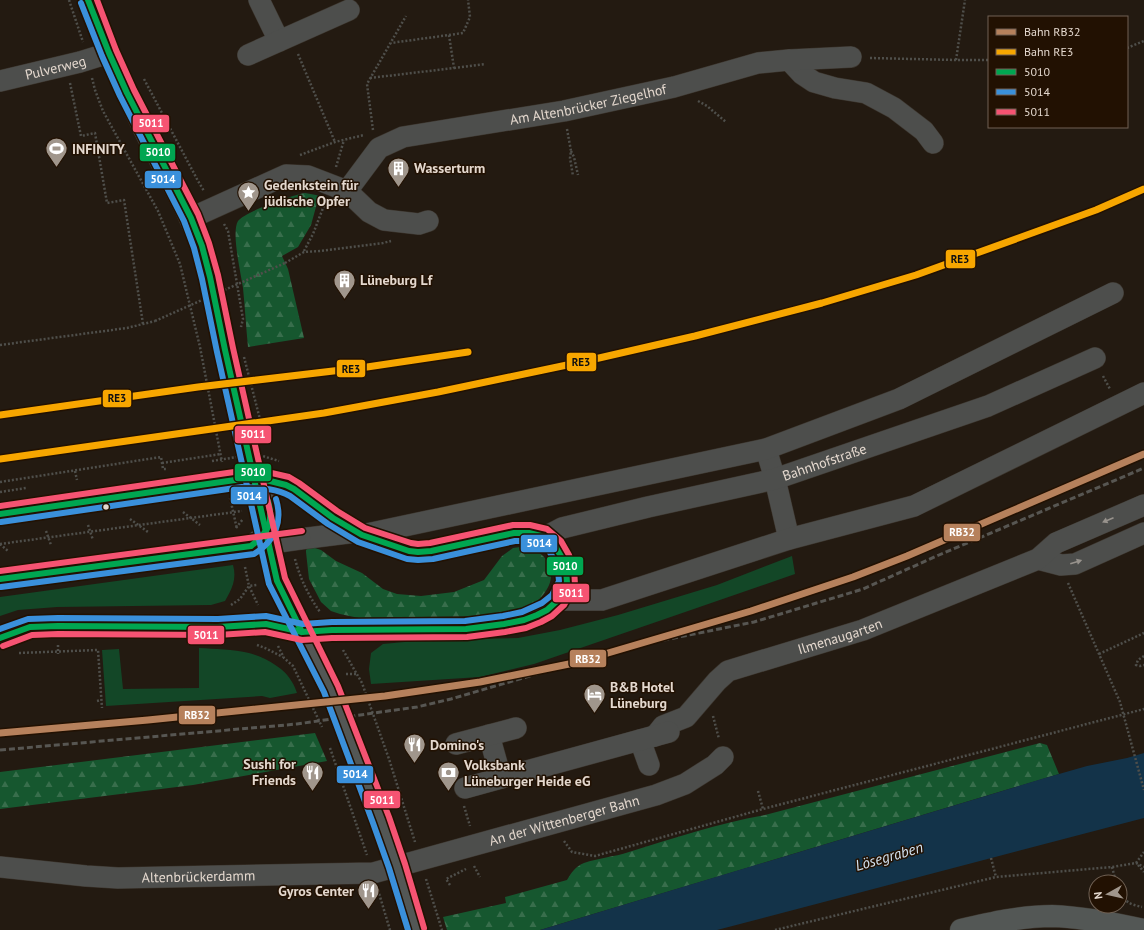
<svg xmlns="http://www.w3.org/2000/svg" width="1144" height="930" viewBox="0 0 1144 930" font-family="'PT Sans',sans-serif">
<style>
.grass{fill:#134727}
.forest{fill:url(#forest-firs)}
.water{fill:#133349}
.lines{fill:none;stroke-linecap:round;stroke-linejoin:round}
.major-tunnel{stroke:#40362d;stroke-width:22;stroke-dasharray:22 11;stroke-linecap:butt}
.minor-casing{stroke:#3c352d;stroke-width:22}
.major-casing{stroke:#3c352d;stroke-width:23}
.path{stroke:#4f4f4b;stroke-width:2.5;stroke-dasharray:2 2;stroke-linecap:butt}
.minor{stroke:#4d4e4c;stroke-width:21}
.major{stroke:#535755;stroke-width:22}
.rail{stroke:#575652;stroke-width:3;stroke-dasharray:6 3;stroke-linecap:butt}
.minor-bridge-casing{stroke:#3c352d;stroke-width:22;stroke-linecap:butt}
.path-bridge{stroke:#4f4f4b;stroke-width:2.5;stroke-dasharray:2 2;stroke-linecap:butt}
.minor-bridge{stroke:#4d4e4c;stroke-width:21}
.bus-1-casing{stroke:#221102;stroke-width:9}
.bus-2-casing{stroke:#221102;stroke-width:9}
.bus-3-casing{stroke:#221102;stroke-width:9}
.bus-1{stroke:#00a651;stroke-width:6}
.bus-2{stroke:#3a90db;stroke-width:6}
.bus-3{stroke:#f65372;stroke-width:6}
.rail-1-casing{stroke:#221102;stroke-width:10}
.rail-2-casing{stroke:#221102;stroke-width:10}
.rail-1{stroke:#b6815c;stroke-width:7}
.rail-2{stroke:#f7a600;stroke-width:7}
.oneway{fill:#98938d}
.bus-dot{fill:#e4d8ce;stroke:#221102;stroke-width:1.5}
.labels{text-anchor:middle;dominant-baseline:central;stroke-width:3;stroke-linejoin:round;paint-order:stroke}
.street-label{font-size:14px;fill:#e4d8ce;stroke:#221102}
.poi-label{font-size:14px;font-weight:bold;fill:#e4d8ce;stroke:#221102;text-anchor:start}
.water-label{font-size:15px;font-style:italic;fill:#d3e4f3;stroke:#221102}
.line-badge{stroke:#221102;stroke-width:1.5}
.badge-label{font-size:11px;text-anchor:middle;font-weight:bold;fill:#fff}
.pale-badge-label{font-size:11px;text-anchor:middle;font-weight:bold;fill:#111}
</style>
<defs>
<pattern id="forest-firs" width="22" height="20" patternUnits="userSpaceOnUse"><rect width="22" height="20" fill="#16572f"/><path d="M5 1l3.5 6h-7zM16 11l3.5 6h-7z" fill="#386e4c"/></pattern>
</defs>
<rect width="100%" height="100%" fill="#231a11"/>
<!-- grass -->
<g class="grass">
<path d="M 792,556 L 795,574 L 662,620 L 534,664 L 480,677 L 371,684 L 369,669 L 371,653 L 383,644 L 426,640 L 518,638 L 560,630 L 618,615 L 717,585 Z"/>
<path d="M 233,565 C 237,579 232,589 225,601 L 211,605 L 57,607 L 18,610 L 0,616 L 0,597 Z"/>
<path d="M 199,648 C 215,649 233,649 249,653 C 264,657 285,668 292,682 C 294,685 296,690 297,693 L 270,698 L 262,696 L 106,706 L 102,650 L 119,649 L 123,689 L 199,688 Z"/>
</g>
<!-- forest -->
<g class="forest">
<path d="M 305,193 L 316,195 L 319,196 L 311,225 L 298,247 L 282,256 L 288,269 L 304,338 L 248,347 C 246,327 245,308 243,288 C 241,273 231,233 238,221 C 244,212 293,195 305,193 Z"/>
<path d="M 528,546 C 535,550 543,554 547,561 C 549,564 552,572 551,576 C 551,588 539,602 528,607 C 515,612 497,614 483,616 L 359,618 L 340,614 L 331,611 L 321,602 L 309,579 L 306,552 L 306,550 L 308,548 L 312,547 L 321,550 L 336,561 L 362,573 L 383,589 L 397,594 L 421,596 L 454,592 L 484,580 L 502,556 L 513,548 Z"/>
<path d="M 315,733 L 327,761 L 193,785 L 0,809 L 0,772 Z"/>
<path d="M 1040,743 L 1047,745 L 1059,774 L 540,930 L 447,930 L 443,917 L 506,903 L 505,897 L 567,880 C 571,873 576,866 584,863 C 598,858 614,857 629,852 C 674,838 719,823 765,815 Z"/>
</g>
<!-- water -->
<path class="water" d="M 1144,753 L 1144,818 L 717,930 L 540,930 L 1045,778 L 1087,766 L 1127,758 Z"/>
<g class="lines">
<!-- major-tunnel -->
<path class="major-tunnel" d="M 225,350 L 247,447"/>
<defs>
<g id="minor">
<path d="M 259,0 L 279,41"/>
<path d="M 248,55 L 349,10"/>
<path d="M 789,60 L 802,74 L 814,82 L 835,88 L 866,93 L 894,108 L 924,131 L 933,143"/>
<path id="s1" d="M 0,81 L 80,62 L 109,53"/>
<path id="s2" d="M 347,191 L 379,148 L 403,137 L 564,111 L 674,87 L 758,63 L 789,60 L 851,57"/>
<path d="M 191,218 L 286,175 L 308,176 L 347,191 L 369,212 L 384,220 L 419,224 L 428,221"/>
<path d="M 766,449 L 775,479 L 789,539"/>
<path d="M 0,514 L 217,482"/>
<path d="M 362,535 L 766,449 L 899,399 L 1113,293"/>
<path id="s3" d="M 545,537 L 562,528 L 648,507 L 775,479 L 988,406 L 1095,358"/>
<path d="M 300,539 L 356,532"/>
<path d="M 1038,559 L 1061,565 L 1075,564 L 1144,533"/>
<path d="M 0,579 L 230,549"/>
<path d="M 558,600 L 602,600 L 789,539 L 914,506 L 1144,393"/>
<path d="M 0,638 L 30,627 L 58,626 L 218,627 L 266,624 L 302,632 L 332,630 L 466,629 L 504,624 L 524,620 L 537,615 L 547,610 L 558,600 L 567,583 L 566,569 L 562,558 L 555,546 L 545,537 L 529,533 L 514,533 L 431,551 L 418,552 L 409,551 L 362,535 L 333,518 L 294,489 L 286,485"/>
<path d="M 489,735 L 501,778"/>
<path id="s4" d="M 655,736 L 663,726 L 686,717 L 717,681 L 728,671 L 863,630 L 1038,559 L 1056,543 L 1144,505"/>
<path d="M 640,740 L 649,765"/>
<path d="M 456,744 L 516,728"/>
<path d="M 465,788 L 669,732"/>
<path id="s5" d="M 0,867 L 86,876 L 118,878 L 373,873 L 656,795 L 685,784 L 715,765 L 723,757"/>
</g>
<g id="major">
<path d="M 109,53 C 124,86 139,120 156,152 C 172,183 190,213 201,246 C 213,279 217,315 225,350"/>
<path d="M 247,447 L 277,581 L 331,689 L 381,820 L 397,866 L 416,930"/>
<path d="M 961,930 C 991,923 1021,916 1052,916 C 1083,917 1114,924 1144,930"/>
</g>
</defs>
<!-- minor casing -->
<use href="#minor" class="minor-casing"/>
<!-- major casing -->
<use href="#major" class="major-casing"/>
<!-- path -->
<g class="path">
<path d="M 69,0 L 83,42"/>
<path d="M 449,35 L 463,33 L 470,17 L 468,0"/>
<path d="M 1127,48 L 1144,41"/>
<path d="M 298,54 L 335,142"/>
<path d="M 870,58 L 956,60 L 989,60"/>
<path d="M 956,60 L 965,0"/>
<path d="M 454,68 L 485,64"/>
<path d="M 92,78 L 95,90 L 103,111 L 158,211 L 180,264 L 200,347 L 222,462"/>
<path d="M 370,78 L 454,68 L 449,35 L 391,43"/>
<path d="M 144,79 L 198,181 L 204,191"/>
<path d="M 70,83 L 81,136 L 95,133 L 107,203 L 124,200 L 143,324"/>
<path d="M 698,101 L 707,106 L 726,122"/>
<path d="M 567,129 L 571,151 L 570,158 L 573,176"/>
<path d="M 373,130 L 367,84 L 406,16"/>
<path d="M 571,151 L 574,157 L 578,175"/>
<path d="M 300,155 L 335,142 L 364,135"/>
<path d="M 336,167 L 344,140"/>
<path d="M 224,224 L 228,231 L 243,319 L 241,327"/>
<path d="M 304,251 L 313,234 L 325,203"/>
<path d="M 285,263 L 304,252 L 320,251 L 383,243 L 391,241"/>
<path d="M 0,345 L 127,328 L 155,321"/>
<path d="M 244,357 L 264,435"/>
<path d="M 1103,376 L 1110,389"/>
<path d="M 162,463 L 221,454"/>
<path d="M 75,471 L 77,480"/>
<path d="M 0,482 L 161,457 L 163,469 L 166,469"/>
<path d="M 0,492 L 26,488"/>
<path d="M 230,498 L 237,529"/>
<path d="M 183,512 L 200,525"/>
<path d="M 130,519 L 148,532"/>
<path d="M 88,525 L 93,540"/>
<path d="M 236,528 L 243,519"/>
<path d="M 46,531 L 51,545"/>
<path d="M 0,544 L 242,511"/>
<path d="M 0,544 L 8,551"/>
<path d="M 295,559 C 300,578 308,595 320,612"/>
<path d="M 245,567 L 249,586 L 258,605"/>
<path d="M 1068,583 L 1120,702 L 1144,790"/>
<path d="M 231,605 L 240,599 L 249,586 L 257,585"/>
<path d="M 58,645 L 58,654"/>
<path d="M 257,645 L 265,648 L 283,657"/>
<path d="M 278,646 L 284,658 L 293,666 L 322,727"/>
<path d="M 343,650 L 362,683 L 389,759 L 415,842"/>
<path d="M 19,653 L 98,650 L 102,708"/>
<path d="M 1099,654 L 1144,633"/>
<path d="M 1144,656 L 1138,660 L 1136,665 L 1140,666 L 1144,665"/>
<path d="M 346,674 L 357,674"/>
<path d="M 97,701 L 101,700"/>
<path d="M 713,716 L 719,739"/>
<path d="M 330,748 L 367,855"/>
<path d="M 758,791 L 763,809"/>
<path d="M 464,806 L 470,826"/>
<path d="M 564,841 L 572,852 L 595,856 L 763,809 L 1144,709"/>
<path d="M 991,858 L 996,877"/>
<path d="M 1136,863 L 1144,852"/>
<path d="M 1138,865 L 1144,872"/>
<path d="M 474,866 L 480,877"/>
<path d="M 1112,867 L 1116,882"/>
<path d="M 426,879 L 442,930"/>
<path d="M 450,885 L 446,879 L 466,869"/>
<path d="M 378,890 L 390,930"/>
<path d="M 1120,891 C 1126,903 1129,904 1142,907"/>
<path d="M 775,930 L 996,877 L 1112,867 L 1136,863 L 1144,867"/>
</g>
<!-- minor -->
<use href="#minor" class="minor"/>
<!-- major -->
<use href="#major" class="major"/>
<!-- rail -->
<g class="rail">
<path d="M 619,649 L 754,622 L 863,589 L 939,555 L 1144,468"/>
<path d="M 0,750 L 297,724 L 388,711 L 417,707 L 451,699 L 574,663"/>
</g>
<defs>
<g id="minor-bridge">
<path d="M 242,479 C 248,482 256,485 261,490 C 275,504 274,525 261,538 C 258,541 254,544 251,546"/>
<path d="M 244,479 L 266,480 L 286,485"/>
<path d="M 217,482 L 232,480"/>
<path d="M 230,549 L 300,539"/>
</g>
</defs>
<!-- minor-bridge casing -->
<use href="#minor-bridge" class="minor-bridge-casing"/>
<!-- path-bridge -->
<g class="path-bridge">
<path d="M 155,321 L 285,263"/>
<path d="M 212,461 L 256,454 L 279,461"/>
</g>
<!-- minor-bridge -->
<use href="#minor-bridge" class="minor-bridge"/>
<defs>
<g id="bus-1">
<path d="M 88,0 L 109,53 L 127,93 L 191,218 L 202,246 L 210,277 L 225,350 L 277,581 L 302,632"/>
<path d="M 0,514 L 242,479 L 266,480 L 286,485 L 294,489 L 333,518 L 362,535 L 409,551 L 418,552 L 431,551 L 514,533 L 529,533 L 545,537 L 555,546 L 562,558 L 566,569 L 567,583 L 558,600 L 547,610 L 537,615 L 524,620 L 504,624 L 466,629 L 332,630 L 302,632 L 266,624 L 218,627 L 58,626 L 30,627 L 0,638"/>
<path d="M 0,579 L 251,546 C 268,533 274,522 268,501"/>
</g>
<g id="bus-2">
<path d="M 81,3 L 102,56 L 120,96 L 184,221 L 194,248 L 202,279 L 217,352 L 269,584 L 324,692 L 373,823 L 389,868 L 408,930"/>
<path d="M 1,587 L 254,554 C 275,541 283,522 276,499"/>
<path d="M 0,629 L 28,619 L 58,618 L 218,619 L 266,616 L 303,624 L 332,622 L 465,621 L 503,616 L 522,612 L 542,603 L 552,595 L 559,581 L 558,571 L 555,561 L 549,551 L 541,544 L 528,541 L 515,541 L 433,559 L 418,560 L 407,559 L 358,542 L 328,524 L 290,496 C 275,488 259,488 242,487 L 1,522"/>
</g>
<g id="bus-3">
<path d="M 97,0 L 116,50 L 134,90 L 198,214 L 209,243 L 218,275 L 233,348 L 285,578 L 338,686 L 389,817 L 405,864 L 424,928"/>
<path d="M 0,506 L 241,471 L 267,472 L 289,477 L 299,483 L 337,511 L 365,528 L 411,543 L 418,544 L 430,543 L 513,525 L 530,525 L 547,529 L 561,541 L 569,555 L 574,568 L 575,585 L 564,605 L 552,616 L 541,622 L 526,628 L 505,632 L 467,637 L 332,638 L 302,640 L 265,632 L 218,635 L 58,634 L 32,635 L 3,646"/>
<path d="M 0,571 L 302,531"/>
</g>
</defs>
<!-- bus-1 casing -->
<use href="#bus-1" class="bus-1-casing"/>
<!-- bus-2 casing -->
<use href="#bus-2" class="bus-2-casing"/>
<!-- bus-3 casing -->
<use href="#bus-3" class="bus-3-casing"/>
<!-- bus-1 -->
<use href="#bus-1" class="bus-1"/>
<!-- bus-2 -->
<use href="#bus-2" class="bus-2"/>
<!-- bus-3 -->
<use href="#bus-3" class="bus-3"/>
<defs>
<path id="rail-1" d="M 0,733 L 148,720 L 385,696 L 480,682 L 574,663 L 751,611 L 853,577 L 907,556 L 1144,454"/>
<g id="rail-2">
<path d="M 0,415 L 198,387 L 367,367 L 468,352"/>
<path d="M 0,459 L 324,413 L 438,392 L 586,361 L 695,336 L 822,303 L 916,275 L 1096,210 L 1144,189"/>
</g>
</defs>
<!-- rail-1 casing -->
<use href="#rail-1" class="rail-1-casing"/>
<!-- rail-2 casing -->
<use href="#rail-2" class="rail-2-casing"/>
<!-- rail-1 -->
<use href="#rail-1" class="rail-1"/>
<!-- rail-2 -->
<use href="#rail-2" class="rail-2"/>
</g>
<!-- one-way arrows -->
<defs><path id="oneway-solid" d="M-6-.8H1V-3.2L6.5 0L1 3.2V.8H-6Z"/></defs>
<g class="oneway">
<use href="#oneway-solid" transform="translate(1108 520) rotate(157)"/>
<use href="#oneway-solid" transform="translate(1076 562) rotate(-17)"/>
</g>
<!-- icons -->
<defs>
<symbol id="stadium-pin" viewBox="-11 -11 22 30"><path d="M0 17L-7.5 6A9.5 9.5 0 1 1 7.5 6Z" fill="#a0968c" stroke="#221102"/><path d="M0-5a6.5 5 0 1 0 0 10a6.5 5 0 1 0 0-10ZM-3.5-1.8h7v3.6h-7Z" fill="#fff"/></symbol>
<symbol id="building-pin" viewBox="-11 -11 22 30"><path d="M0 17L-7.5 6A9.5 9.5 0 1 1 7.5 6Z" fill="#a0968c" stroke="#221102"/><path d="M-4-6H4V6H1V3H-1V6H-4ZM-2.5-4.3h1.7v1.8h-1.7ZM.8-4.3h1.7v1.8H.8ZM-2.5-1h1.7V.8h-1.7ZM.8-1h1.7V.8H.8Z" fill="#fff"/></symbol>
<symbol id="sight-pin" viewBox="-11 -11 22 30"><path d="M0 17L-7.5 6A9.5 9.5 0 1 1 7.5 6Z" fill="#a0968c" stroke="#221102"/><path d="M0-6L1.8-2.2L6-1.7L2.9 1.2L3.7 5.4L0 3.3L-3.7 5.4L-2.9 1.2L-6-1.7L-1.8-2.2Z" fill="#fff"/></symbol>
<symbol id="hotel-pin" viewBox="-11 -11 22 30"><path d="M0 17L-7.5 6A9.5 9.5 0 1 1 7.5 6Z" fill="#a0968c" stroke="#221102"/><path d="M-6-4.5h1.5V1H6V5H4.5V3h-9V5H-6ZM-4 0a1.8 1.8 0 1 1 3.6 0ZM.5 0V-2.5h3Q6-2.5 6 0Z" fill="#fff"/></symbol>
<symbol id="restaurant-pin" viewBox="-11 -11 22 30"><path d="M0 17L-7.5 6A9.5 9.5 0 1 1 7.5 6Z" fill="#a0968c" stroke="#221102"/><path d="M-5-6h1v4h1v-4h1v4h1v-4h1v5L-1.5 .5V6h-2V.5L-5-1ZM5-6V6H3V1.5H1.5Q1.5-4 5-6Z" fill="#fff"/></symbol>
<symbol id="bank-pin" viewBox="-11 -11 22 30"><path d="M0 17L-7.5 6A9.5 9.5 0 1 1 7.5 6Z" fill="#a0968c" stroke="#221102"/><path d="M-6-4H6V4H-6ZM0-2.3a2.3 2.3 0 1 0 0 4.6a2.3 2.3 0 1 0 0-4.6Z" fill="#fff"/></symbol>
</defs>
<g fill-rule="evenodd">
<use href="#stadium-pin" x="44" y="136" width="25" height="34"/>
<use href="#building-pin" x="386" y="156" width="25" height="34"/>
<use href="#sight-pin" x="236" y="180" width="25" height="34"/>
<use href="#building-pin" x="332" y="268" width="25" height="34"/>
<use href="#hotel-pin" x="582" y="682" width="25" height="34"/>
<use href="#restaurant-pin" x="402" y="732" width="25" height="34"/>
<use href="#restaurant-pin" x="300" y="760" width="25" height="34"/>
<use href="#bank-pin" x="436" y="760" width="25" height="34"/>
<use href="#restaurant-pin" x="356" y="878" width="25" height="34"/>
</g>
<!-- markers -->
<circle class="bus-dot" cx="106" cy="507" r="3.5"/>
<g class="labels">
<!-- street labels -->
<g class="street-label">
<text stroke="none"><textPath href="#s1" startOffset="57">Pulverweg</textPath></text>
<text stroke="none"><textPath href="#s2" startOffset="268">Am Altenbrücker Ziegelhof</textPath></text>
<text stroke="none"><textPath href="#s3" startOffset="290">Bahnhofstraße</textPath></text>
<text stroke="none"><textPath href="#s4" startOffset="217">Ilmenaugarten</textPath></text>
<text stroke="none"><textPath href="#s5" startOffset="572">An der Wittenberger Bahn</textPath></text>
<text stroke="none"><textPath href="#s5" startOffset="199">Altenbrückerdamm</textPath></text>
</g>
<!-- poi labels -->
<g class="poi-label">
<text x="72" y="149">INFINITY</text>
<text x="414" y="168">Wasserturm</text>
<text x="264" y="185">Gedenkstein für<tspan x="264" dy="16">jüdische Opfer</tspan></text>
<text x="360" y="280">Lüneburg Lf</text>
<text x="610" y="687">B&amp;B Hotel<tspan x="610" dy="16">Lüneburg</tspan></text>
<text x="430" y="745">Domino's</text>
<text x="296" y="764" text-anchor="end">Sushi for<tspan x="296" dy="16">Friends</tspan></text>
<text x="464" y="765">Volksbank<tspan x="464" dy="16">Lüneburger Heide eG</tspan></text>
<text x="354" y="891" text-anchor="end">Gyros Center</text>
</g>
<!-- water labels -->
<g class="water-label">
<text transform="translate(889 856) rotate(-16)">Lösegraben</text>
</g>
</g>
<g class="line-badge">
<rect x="132" y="114" width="38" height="19" rx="4" fill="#f65372"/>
<rect x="139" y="143" width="37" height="19" rx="4" fill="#00a651"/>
<rect x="144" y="170" width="38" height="19" rx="4" fill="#3a90db"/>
<rect x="945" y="249" width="31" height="20" rx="4" fill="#f7a600"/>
<rect x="566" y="352" width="31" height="20" rx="4" fill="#f7a600"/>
<rect x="336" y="359" width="30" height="19" rx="4" fill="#f7a600"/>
<rect x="102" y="389" width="30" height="19" rx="4" fill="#f7a600"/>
<rect x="234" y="425" width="38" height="19" rx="4" fill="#f65372"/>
<rect x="234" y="463" width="38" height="19" rx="4" fill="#00a651"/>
<rect x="230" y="486" width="38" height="19" rx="4" fill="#3a90db"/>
<rect x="943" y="523" width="38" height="19" rx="4" fill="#b6815c"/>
<rect x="520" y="534" width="38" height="19" rx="4" fill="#3a90db"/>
<rect x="546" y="556" width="38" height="20" rx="4" fill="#00a651"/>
<rect x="552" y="583" width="38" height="20" rx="4" fill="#f65372"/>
<rect x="187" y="625" width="38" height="20" rx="4" fill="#f65372"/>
<rect x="569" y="649" width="38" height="19" rx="4" fill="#b6815c"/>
<rect x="178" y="705" width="38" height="20" rx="4" fill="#b6815c"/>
<rect x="336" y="765" width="38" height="19" rx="4" fill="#3a90db"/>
<rect x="363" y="790" width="38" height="19" rx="4" fill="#f65372"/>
</g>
<g class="badge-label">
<text x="151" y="127">5011</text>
<text x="158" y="156">5010</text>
<text x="163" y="183">5014</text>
<text x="253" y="438">5011</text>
<text x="253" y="476">5010</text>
<text x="249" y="500">5014</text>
<text x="962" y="536">RB32</text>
<text x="539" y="547">5014</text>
<text x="565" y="570">5010</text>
<text x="571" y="597">5011</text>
<text x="206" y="639">5011</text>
<text x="588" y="663">RB32</text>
<text x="197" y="719">RB32</text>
<text x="355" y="778">5014</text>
<text x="382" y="804">5011</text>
</g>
<g class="pale-badge-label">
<text x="960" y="263">RE3</text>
<text x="581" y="366">RE3</text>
<text x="351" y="373">RE3</text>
<text x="117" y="402">RE3</text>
</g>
<!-- legend -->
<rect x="988" y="16" width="140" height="112" fill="#221102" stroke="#706154"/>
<rect x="996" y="29" width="20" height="6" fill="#b6815c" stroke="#706154"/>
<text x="1024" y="36" font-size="12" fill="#e4d8ce">Bahn RB32</text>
<rect x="996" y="49" width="20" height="6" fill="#f7a600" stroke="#706154"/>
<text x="1024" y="56" font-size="12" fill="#e4d8ce">Bahn RE3</text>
<rect x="996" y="69" width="20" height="6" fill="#00a651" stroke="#706154"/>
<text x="1024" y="76" font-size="12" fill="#e4d8ce">5010</text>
<rect x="996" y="89" width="20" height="6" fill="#3a90db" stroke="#706154"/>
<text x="1024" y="96" font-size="12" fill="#e4d8ce">5014</text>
<rect x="996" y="109" width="20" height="6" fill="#f65372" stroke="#706154"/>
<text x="1024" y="116" font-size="12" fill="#e4d8ce">5011</text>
<!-- north arrow -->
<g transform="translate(1108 894) rotate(262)"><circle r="19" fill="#221102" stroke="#706154"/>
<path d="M0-3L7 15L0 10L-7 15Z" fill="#a0968c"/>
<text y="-6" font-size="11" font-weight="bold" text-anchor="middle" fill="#e4d8ce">N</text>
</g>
</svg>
